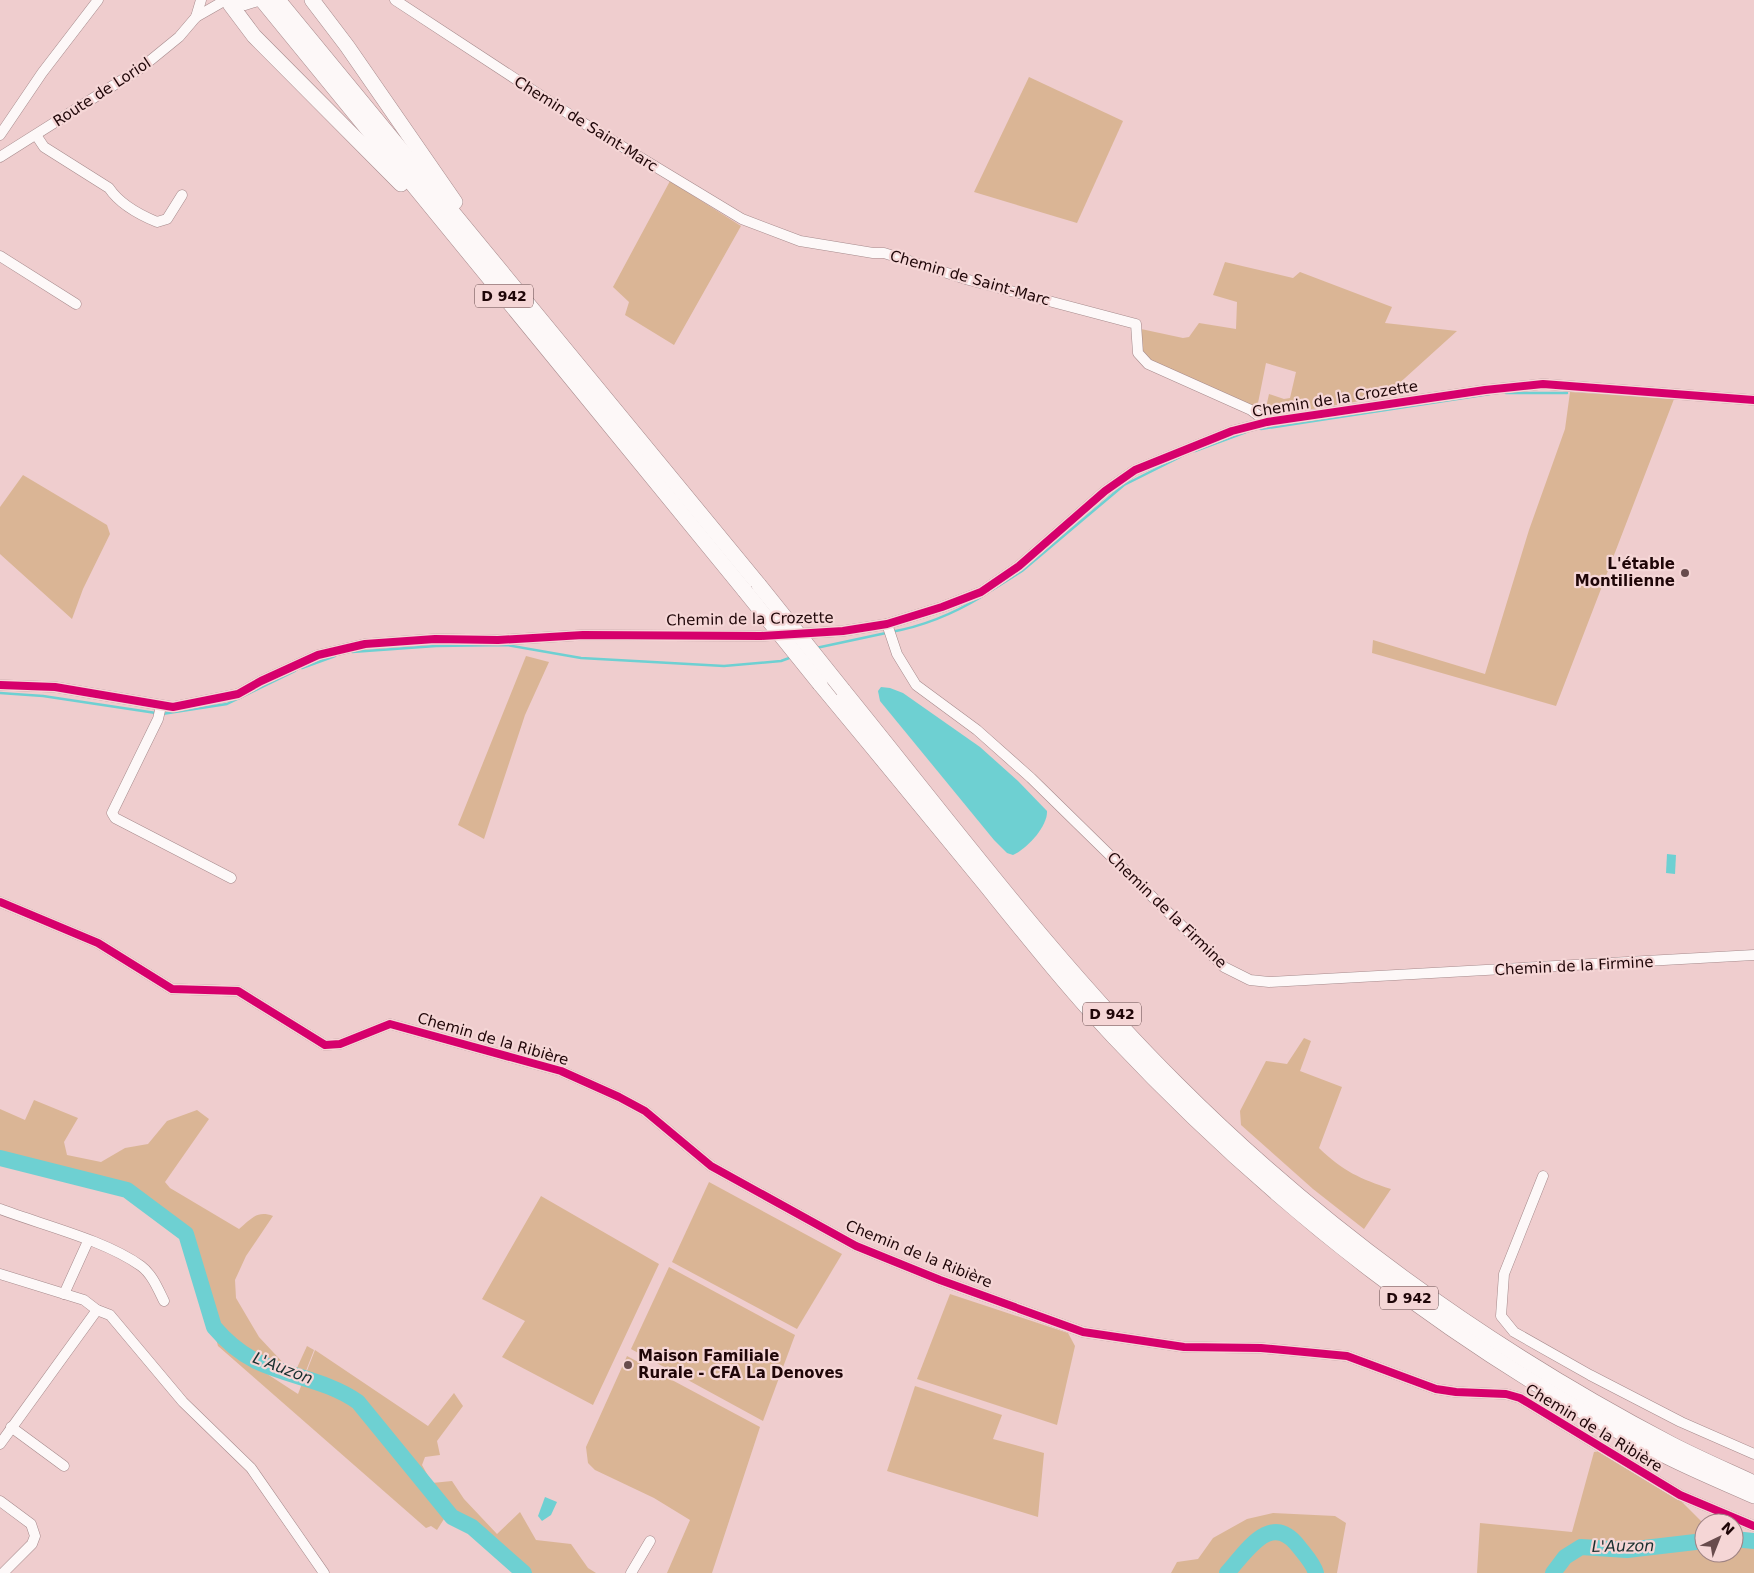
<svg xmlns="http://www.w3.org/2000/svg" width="1754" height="1573" viewBox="0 0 1754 1573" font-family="'DejaVu Sans',sans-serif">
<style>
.green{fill:#dab595}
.water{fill:#6ed0d2}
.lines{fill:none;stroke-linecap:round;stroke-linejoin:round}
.stream{stroke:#6ed0d2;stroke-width:2.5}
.river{stroke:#6ed0d2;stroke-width:16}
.minor-casing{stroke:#a68a8c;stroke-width:11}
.highway-casing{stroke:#a68a8c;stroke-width:16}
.minor{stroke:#fdf8f8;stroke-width:10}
.highway{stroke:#fdf8f8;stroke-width:15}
.highway-bridge-casing{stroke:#a68a8c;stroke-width:16;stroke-linecap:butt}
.highway-bridge{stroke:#fdf8f8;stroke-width:15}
.cycleway-casing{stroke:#f5d6d6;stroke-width:11}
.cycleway{stroke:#d6006c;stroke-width:8}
.poi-dot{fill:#684c4d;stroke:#f5d6d6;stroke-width:2}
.labels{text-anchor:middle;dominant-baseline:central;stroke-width:4.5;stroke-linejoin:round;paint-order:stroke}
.shield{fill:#f5d6d6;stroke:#5f4446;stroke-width:1}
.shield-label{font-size:14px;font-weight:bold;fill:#1f0608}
.street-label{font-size:15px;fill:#1f0608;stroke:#f5d6d6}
.poi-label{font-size:15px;font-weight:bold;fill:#1f0608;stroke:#f5d6d6;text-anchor:end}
.water-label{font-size:16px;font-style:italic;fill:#172f2f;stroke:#f5d6d6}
</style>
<rect width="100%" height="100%" fill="#efcdce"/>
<!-- green -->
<g class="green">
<path d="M 1029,77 L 1123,121 L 1077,223 L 974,192 Z"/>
<path d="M 670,181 L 741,226 L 674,345 L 625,315 L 629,302 L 613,287 Z"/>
<path d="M 1225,262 L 1293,278 L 1300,272 L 1392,307 L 1385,323 L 1457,331 L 1384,397 L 1282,414 L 1265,412 L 1269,394 L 1284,399 L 1290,398 L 1296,372 L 1266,363 L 1257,408 L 1161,366 L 1140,354 L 1141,329 L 1183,338 L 1189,337 L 1199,323 L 1236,329 L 1237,302 L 1213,295 Z"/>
<path d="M 1570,392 L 1674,399 L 1556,706 L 1372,653 L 1373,640 L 1485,674 L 1529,530 L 1565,429 Z"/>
<path d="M 23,475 L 107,525 L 110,534 L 83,589 L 72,619 L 0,554 L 0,507 Z"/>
<path d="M 526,656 L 549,662 L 525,715 L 484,839 L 458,825 Z"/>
<path d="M 1304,1038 L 1311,1041 L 1300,1071 L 1342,1087 L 1319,1148 C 1343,1171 1360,1179 1391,1189 L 1364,1229 L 1313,1189 L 1241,1125 L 1240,1111 L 1266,1061 L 1287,1064 Z"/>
<path d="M 34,1100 L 78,1118 L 64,1142 L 67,1155 L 101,1162 L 125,1148 L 148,1144 L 167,1121 L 197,1110 L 209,1119 L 165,1182 L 170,1188 L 239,1229 C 251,1219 257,1210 273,1216 L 246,1256 L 235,1280 L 236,1298 L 259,1337 L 287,1367 L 296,1370 L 307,1346 L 314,1350 L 304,1376 C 270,1364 240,1353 215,1327 L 186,1230 L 129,1188 L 0,1156 L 0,1109 L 25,1120 Z"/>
<path d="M 709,1182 L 842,1254 L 797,1329 L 672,1262 Z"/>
<path d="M 541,1196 L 659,1264 L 593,1405 L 502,1357 L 525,1321 L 482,1299 Z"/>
<path d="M 669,1267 L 795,1335 L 763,1421 L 631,1349 Z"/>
<path d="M 950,1294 L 1068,1333 L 1075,1346 L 1057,1425 L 917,1379 Z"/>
<path d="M 215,1335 L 258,1368 L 298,1394 L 315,1350 L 428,1426 L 454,1393 L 463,1406 L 437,1441 L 440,1455 L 425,1457 L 422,1465 L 432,1483 L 452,1481 L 464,1499 L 497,1534 L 520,1512 L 536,1540 L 571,1544 L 588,1568 L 596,1573 L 521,1573 L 473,1529 L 459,1526 L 451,1517 L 444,1519 L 437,1530 L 431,1526 L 426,1528 L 218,1346 Z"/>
<path d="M 627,1356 L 760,1427 L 712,1573 L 667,1573 L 690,1520 L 654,1498 L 595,1470 L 588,1463 L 586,1447 Z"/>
<path d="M 915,1386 L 1002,1415 L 993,1439 L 1044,1453 L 1038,1517 L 887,1471 Z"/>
<path d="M 1600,1451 L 1675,1495 L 1704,1524 L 1704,1553 L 1734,1553 L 1734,1548 L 1754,1546 L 1754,1573 L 1477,1573 L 1480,1523 L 1572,1532 L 1594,1452 Z"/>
<path d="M 1273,1513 L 1335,1516 L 1346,1523 L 1337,1573 L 1171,1573 L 1177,1562 L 1198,1559 L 1213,1538 L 1247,1519 Z"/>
</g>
<!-- water -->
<g class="water">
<path d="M 881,687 L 890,688 L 903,693 L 980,747 L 1018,781 L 1047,811 C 1048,826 1027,849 1013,855 L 1007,853 L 994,840 L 880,701 L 878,691 Z"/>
<path d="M 1667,854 L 1676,855 L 1675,874 L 1666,873 Z"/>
<path d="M 545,1497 L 557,1502 L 551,1515 L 542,1521 L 538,1516 Z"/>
</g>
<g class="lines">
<!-- stream -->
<g class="stream">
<path d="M 1506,393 L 1567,393"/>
<path d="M 1261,429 L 1490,394"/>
<path d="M 1195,451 L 1246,432"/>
<path d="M 992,590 L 1022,571 L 1124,485 L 1180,457"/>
<path d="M 891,632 C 924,626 953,614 981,597"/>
<path d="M 816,648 L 886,633"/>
<path d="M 352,652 L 436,646 L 507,645 L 581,658 L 724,666 L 781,661 L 792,657"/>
<path d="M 302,668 L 335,656"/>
<path d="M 0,693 L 43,696 L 156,713"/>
<path d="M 162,714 L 227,704 L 295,671"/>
</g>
<!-- river -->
<g class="river">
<path d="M 0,1158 L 127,1190 L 186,1234 L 214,1327 C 225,1340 240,1353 256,1361 C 289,1377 327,1380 358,1402 L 452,1517 L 472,1527 L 524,1573"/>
<path d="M 1734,1539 L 1754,1541"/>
<path d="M 1227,1573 C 1247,1551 1271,1510 1299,1547 C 1305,1555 1313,1563 1316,1573"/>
<path d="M 1553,1573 L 1565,1557 L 1581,1547 L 1627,1550 L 1704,1541"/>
</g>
<defs>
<g id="minor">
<path d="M 395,0 L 575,118 L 742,219 L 800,241 L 873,253 L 884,253 L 969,280 L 1136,324 L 1138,353 L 1148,364 L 1251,410 L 1267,422"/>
<path d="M 228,3 L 245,5 L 261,0"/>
<path d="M 196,17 L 201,0"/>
<path d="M 0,135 L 42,73 L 98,0"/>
<path d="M 36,135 L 44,147 L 109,188 C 119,203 140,215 157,222 L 167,219 L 182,195"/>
<path d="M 0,157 L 141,68 L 179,37 L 196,17 L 224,1"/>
<path d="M 0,256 L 76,304"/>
<path d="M 887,624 L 897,654 L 916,685 L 977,730 L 1031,778 L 1224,967 L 1250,980 L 1269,982 L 1754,955"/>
<path d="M 0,685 L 55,687 L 173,707 L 238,694 L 261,681 L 318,655 L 365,644 L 435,639 L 498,640 L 583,635 L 761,636 L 843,631 L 887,624 L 942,607 L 981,592 L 1019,566 L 1105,491 L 1135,470 L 1232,431 L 1267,422 L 1485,390 L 1543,384 L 1754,400"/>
<path d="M 161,706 L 158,719 L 112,813 L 115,818 L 231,878"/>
<path d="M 0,902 L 98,943 L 172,989 L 238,991 L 325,1045 L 340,1044 L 390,1024 L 561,1071 L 619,1097 L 645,1111 L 711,1166 L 856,1246 L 940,1280 L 1083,1332 L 1184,1347 L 1261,1348 L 1347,1356 L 1436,1389 L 1456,1392 L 1506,1394 L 1520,1398 L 1680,1495 L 1754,1526"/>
<path d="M 1543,1176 L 1504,1274 L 1501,1316 L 1514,1332 L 1590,1375 L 1681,1422 L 1754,1454"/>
<path d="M 0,1209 C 42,1225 105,1240 141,1266 C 152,1274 158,1289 164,1301"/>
<path d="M 0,1274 L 84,1300 L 97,1310 L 110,1315 L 183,1402 L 251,1468 L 324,1573"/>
<path d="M 64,1294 L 88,1241"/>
<path d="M 11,1427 L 64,1466"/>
<path d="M 0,1444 L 97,1310"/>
<path d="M 0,1501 L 31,1524 L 35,1536 L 32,1544 L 3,1573"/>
<path d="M 631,1573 L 650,1541"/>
</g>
<g id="highway">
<path d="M 262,0 L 745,591"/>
<path d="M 278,0 L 759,585"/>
<path d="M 312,0 L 347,46 L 455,202"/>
<path d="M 230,4 L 254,36 L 401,184"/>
<path d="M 820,684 C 875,750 929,816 984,883 C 1026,935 1068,988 1114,1037 C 1272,1205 1461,1354 1668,1457 C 1696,1471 1725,1483 1754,1496"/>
<path d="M 843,690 C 951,823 1055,963 1177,1084 C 1321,1228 1490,1349 1671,1444 C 1698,1458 1726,1470 1754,1483"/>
</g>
</defs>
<!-- minor casing -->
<use href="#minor" class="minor-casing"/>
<!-- highway casing -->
<use href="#highway" class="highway-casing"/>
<!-- minor -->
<use href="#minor" class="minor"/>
<!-- highway -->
<use href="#highway" class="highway"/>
<defs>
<g id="highway-bridge">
<path d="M 759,585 L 843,690"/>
<path d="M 745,591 L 820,684"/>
</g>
</defs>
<!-- highway-bridge casing -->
<use href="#highway-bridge" class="highway-bridge-casing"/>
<!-- highway-bridge -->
<use href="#highway-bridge" class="highway-bridge"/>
<defs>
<g id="cycleway">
<path d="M 0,685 L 55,687 L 173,707 L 238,694 L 261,681 L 318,655 L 365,644 L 435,639 L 498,640 L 583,635 L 761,636 L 843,631 L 887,624 L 942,607 L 981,592 L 1019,566 L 1105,491 L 1135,470 L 1232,431 L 1267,422 L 1485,390 L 1543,384 L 1754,400"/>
<path d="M 0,902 L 98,943 L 172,989 L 238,991 L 325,1045 L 340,1044 L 390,1024 L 561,1071 L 619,1097 L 645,1111 L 711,1166 L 856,1246 L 940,1280 L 1083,1332 L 1184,1347 L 1261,1348 L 1347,1356 L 1436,1389 L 1456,1392 L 1506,1394 L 1520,1398 L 1680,1495 L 1754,1526"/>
</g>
</defs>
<!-- cycleway casing -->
<use href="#cycleway" class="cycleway-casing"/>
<!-- cycleway -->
<use href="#cycleway" class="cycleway"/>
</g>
<!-- markers -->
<g class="poi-dot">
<circle cx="1685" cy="573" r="5"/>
<circle cx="628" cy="1365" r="5"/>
</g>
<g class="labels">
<!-- shield labels -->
<g class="shield">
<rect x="475" y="284.5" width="58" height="23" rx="4"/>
<rect x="1083" y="1002.5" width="58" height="23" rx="4"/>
<rect x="1380" y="1286.5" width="58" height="23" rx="4"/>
</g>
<g class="shield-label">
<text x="504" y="296">D 942</text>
<text x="1112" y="1014">D 942</text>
<text x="1409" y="1298">D 942</text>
</g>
<!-- street labels -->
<g class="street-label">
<text transform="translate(102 92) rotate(-33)">Route de Loriol</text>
<text transform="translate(586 124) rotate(32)">Chemin de Saint-Marc</text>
<text transform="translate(970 278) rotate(16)">Chemin de Saint-Marc</text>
<text transform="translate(1335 399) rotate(-9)">Chemin de la Crozette</text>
<text transform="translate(750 619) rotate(-1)">Chemin de la Crozette</text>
<text transform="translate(1167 910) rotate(44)">Chemin de la Firmine</text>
<text transform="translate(1574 966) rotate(-3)">Chemin de la Firmine</text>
<text transform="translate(493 1039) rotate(16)">Chemin de la Ribière</text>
<text transform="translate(919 1254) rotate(22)">Chemin de la Ribière</text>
<text transform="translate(1594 1428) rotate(31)">Chemin de la Ribière</text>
</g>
<!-- poi labels -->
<g class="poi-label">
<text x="1675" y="564">L'étable<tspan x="1675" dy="17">Montilienne</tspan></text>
<text x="638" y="1356" text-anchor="start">Maison Familiale<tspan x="638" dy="17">Rurale - CFA La Denoves</tspan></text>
</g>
<!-- water labels -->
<g class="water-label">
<text transform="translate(283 1368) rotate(21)">L'Auzon</text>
<text transform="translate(1623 1546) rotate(-1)">L'Auzon</text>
</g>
</g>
<!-- north arrow -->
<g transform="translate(1719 1538) rotate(43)"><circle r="24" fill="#f5d6d6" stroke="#9f8384"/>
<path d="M0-4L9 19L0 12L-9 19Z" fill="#684c4d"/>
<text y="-8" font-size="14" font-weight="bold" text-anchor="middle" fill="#1f0608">N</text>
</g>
</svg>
